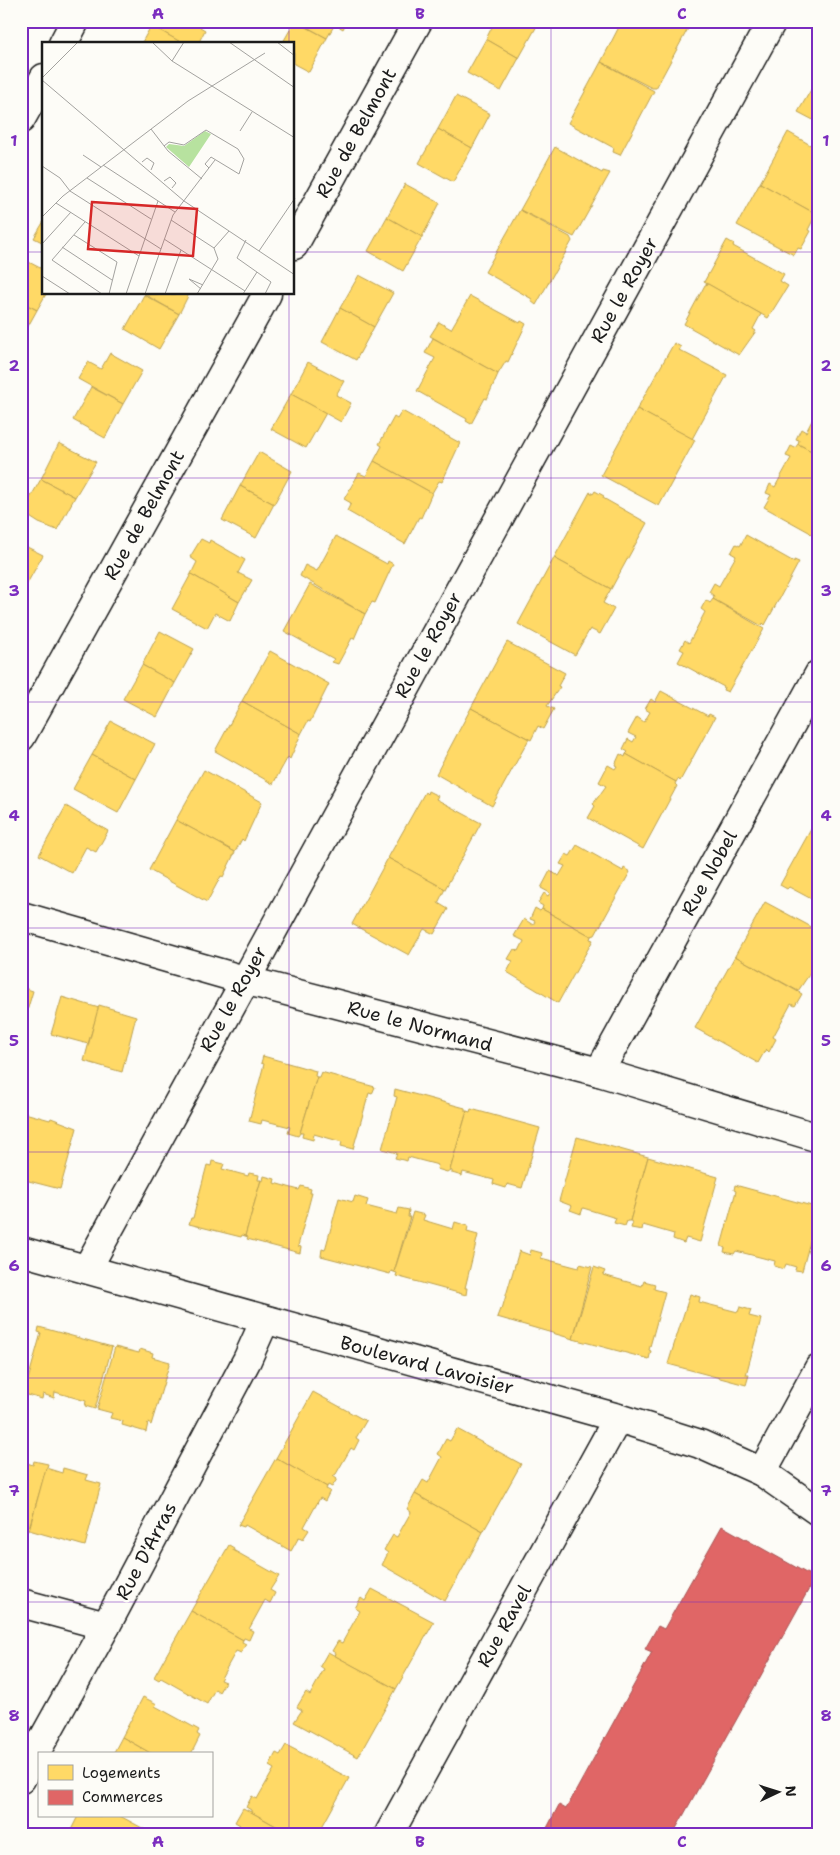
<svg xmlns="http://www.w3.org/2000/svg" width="840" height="1855" viewBox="0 0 840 1855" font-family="'Shantell Sans',sans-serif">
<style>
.homes{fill:#ffd966;stroke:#bba050}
.shops{fill:#e06666;stroke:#a55050}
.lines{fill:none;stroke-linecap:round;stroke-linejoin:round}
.minor-casing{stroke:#1c1c1c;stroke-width:31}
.tertiary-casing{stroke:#1c1c1c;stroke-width:31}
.minor{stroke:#fdfcf7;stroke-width:28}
.tertiary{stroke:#fdfcf7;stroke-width:28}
.grid{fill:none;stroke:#7b2cbf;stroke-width:1;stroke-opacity:0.55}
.labels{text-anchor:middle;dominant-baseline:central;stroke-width:5;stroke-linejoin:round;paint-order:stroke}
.street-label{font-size:19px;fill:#1c1c1c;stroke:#fdfcf7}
.inset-road{fill:none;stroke:#a3a29f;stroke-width:1}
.view{fill:#d62828;fill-opacity:0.15;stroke:#d62828;stroke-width:2.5}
.inset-edge{fill:none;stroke:#1c1c1c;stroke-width:2.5}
.neatline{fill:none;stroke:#7b2cbf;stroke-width:2}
.grid-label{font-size:16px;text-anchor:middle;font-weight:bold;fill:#7b2cbf}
</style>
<rect width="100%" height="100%" fill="#fdfcf7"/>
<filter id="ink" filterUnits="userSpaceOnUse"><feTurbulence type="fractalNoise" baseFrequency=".02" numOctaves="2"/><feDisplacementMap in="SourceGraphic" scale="10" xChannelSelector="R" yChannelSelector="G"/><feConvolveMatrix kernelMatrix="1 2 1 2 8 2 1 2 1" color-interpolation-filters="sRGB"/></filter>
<g filter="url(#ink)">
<!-- homes -->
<g class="homes">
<path d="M 154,21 L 203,21 L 200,27 L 205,30 L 198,44 L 184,44 L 151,26 Z"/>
<path d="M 295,21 L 327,38 L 309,72 L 294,64 L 294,44 L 282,44 Z"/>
<path d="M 296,21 L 347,21 L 343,29 L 335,24 L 327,38 Z"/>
<path d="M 495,21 L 533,21 L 538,24 L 519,58 L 486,39 Z"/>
<path d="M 622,21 L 687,21 L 691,23 L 656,88 L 652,88 L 601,62 Z"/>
<path d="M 151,26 L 154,27 L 184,44 L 141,44 Z"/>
<path d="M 486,39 L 519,58 L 501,91 L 467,73 Z"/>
<path d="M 601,62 L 654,91 L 620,155 L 613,152 L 614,148 L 568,123 Z"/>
<path d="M 819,76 L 819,123 L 798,112 Z"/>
<path d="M 456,96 L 490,114 L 472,148 L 438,129 Z"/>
<path d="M 438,129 L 472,148 L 453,182 L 419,163 Z"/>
<path d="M 788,132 L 819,150 L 819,212 L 816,214 L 760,183 Z"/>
<path d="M 555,147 L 602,173 L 603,171 L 610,173 L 574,237 L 520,210 Z"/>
<path d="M 760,183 L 816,214 L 808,230 L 811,231 L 801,249 L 798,248 L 794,255 L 737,225 Z"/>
<path d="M 405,184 L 440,203 L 422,237 L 387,217 Z"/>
<path d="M 520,210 L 570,237 L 572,241 L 536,305 L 531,301 L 532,299 L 485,272 Z"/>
<path d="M 387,217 L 422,237 L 403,271 L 368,251 Z"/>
<path d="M 44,221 L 44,243 L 34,238 Z"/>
<path d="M 727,240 L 734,244 L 733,246 L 784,274 L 780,281 L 788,286 L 768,318 L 704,282 Z"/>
<path d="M 21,258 L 44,270 L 44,294 L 46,294 L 37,310 L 21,302 Z"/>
<path d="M 359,275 L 393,293 L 374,327 L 340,308 Z"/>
<path d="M 708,284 L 761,314 L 753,329 L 756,331 L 739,355 L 684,324 L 705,285 Z"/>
<path d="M 144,294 L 189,294 L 179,314 Z"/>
<path d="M 144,295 L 179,314 L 159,349 L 125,329 Z"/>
<path d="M 470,296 L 520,323 L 521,321 L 526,324 L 508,362 L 506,361 L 498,374 L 430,336 L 439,322 L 451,329 Z"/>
<path d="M 21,302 L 37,310 L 21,339 Z"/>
<path d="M 340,308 L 374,327 L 356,360 L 322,342 Z"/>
<path d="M 433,338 L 498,374 L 487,399 L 485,398 L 471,424 L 466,421 L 467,419 L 417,391 L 435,358 L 425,353 Z"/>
<path d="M 674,343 L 681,347 L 679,350 L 727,375 L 692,439 L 637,409 Z"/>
<path d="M 110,353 L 142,371 L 123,404 L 78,379 L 88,362 L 101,369 Z"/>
<path d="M 308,362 L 344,381 L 336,395 L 351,403 L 341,422 L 291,394 Z"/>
<path d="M 91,387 L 123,404 L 105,438 L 73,420 Z"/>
<path d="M 291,394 L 326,413 L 306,448 L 271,429 Z"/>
<path d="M 819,407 L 819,455 L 798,444 L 799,440 L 796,439 L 801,429 L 806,432 Z"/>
<path d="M 637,409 L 695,440 L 659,506 L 601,475 Z"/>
<path d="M 402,411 L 460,443 L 442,482 L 439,481 L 432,493 L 374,461 L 382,446 L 379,444 L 394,417 L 397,419 Z"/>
<path d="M 59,443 L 96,462 L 75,497 L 41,479 Z"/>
<path d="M 798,444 L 819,455 L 819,528 L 814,537 L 809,532 L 764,507 L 771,495 L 766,493 L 770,484 L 775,487 L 791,458 L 786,456 L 791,446 L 795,448 Z"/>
<path d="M 259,452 L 292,471 L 274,504 L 240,486 Z"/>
<path d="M 374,461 L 432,493 L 421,518 L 419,517 L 405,544 L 347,511 L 351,503 L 344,499 L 359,473 L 366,476 Z"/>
<path d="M 41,479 L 75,497 L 57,530 L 39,523 L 22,512 Z"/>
<path d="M 240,486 L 274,504 L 256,538 L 222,520 Z"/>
<path d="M 595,491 L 604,496 L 603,498 L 647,523 L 611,589 L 554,558 L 590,492 L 593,494 Z"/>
<path d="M 746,535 L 794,562 L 794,560 L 799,562 L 765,625 L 763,623 L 762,626 L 713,599 L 714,596 L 709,592 L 714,583 L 719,586 L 736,556 L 731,553 L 736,544 L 740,546 Z"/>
<path d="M 336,536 L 387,564 L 388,561 L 393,564 L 375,603 L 372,602 L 365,614 L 300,576 L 305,565 L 317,571 Z"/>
<path d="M 201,539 L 209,543 L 210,540 L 245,560 L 238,573 L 252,580 L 239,602 L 191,574 L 197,562 L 190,557 Z"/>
<path d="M 21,544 L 43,555 L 24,589 L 21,588 Z"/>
<path d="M 554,558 L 611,589 L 603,603 L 614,609 L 600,634 L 590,629 L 575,655 L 518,624 Z"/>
<path d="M 191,574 L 239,602 L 230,621 L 215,613 L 207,628 L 172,609 Z"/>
<path d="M 310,584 L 365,614 L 354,639 L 352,638 L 338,664 L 332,662 L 334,659 L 284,631 Z"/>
<path d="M 713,599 L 764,629 L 728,692 L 723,690 L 724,687 L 678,662 L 684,651 L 680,649 L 685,640 L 689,643 L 705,612 L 701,609 L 706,600 L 710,603 Z"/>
<path d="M 160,631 L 194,649 L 175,683 L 142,665 Z"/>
<path d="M 507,642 L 565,673 L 558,686 L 560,687 L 547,706 L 554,709 L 543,729 L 538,726 L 531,740 L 471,708 Z"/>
<path d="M 270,651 L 329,684 L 310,722 L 308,721 L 301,734 L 242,701 Z"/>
<path d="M 142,665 L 175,683 L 157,717 L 123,699 Z"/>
<path d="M 661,691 L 708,716 L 709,714 L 715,717 L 680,781 L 678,779 L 676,782 L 626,754 L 628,752 L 623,749 L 628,739 L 633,742 L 636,737 L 628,733 L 637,717 L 644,722 L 650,712 L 645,709 L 651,699 L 655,702 Z"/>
<path d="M 242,701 L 301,734 L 290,759 L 288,757 L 273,784 L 215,751 Z"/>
<path d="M 471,708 L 529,739 L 492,806 L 436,774 Z"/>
<path d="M 111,721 L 155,744 L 136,779 L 92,755 Z"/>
<path d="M 620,754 L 625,757 L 626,754 L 676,782 L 675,784 L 677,786 L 643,849 L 588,818 L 595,806 L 593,804 L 606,786 L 599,782 L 608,765 L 615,769 L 617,766 L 615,765 Z"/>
<path d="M 92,755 L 136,779 L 118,813 L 73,789 Z"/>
<path d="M 204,770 L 262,802 L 244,841 L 242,839 L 235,852 L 176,820 Z"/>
<path d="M 428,791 L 438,796 L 436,799 L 481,823 L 445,889 L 388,858 L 425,792 L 427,794 Z"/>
<path d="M 66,806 L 108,831 L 96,852 L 86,847 L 72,873 L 39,855 Z"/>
<path d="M 176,820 L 235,852 L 223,877 L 221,876 L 207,902 L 149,870 Z"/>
<path d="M 815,822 L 819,823 L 819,903 L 789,887 L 787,889 L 780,885 Z"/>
<path d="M 577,845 L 623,871 L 624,868 L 630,872 L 595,935 L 591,936 L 542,909 L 543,906 L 538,903 L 544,893 L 548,896 L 550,893 L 541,888 L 550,871 L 559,876 L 565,866 L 560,864 L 566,854 L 570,856 Z"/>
<path d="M 388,858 L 445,889 L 438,903 L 448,909 L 434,934 L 424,929 L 409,955 L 352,924 Z"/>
<path d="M 765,902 L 819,931 L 819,960 L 798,991 L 735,956 Z"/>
<path d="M 535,908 L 540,911 L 542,909 L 591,936 L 590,939 L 593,940 L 558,1003 L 507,972 L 513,961 L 508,959 L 514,949 L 519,951 L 524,941 L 514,936 L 524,919 L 533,925 L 535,921 L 530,919 Z"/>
<path d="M 735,956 L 802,994 L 795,1006 L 791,1004 L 773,1037 L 776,1039 L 769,1052 L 766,1049 L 758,1063 L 695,1028 Z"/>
<path d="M 21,987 L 33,991 L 21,1031 Z"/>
<path d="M 62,997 L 99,1008 L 88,1044 L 51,1034 Z"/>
<path d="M 99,1005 L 136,1016 L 122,1072 L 84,1061 Z"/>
<path d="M 263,1056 L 316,1071 L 315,1076 L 317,1077 L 300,1133 L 298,1136 L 288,1133 L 290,1127 L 262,1120 L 261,1124 L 249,1121 L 264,1064 L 261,1063 Z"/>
<path d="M 321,1072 L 375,1087 L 372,1094 L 369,1093 L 353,1149 L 341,1146 L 342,1142 L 314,1134 L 313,1140 L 302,1137 L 303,1133 L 300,1133 L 317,1077 L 319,1077 Z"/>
<path d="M 395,1089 L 465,1108 L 465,1111 L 467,1111 L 450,1170 L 447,1172 L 437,1169 L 438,1165 L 408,1157 L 407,1161 L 395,1158 L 397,1153 L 382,1149 L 397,1097 L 394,1096 Z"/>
<path d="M 471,1109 L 540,1128 L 522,1188 L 507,1184 L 506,1188 L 493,1184 L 494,1180 L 463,1172 L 462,1176 L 452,1173 L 452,1171 L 450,1170 L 467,1111 L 470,1112 Z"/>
<path d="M 21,1112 L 50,1120 L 51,1118 L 77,1128 L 60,1189 L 21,1179 Z"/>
<path d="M 577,1137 L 648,1157 L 630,1221 L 627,1221 L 625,1226 L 614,1223 L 616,1218 L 583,1208 L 581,1214 L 570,1210 L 572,1206 L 559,1201 Z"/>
<path d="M 648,1157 L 718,1177 L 700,1242 L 686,1238 L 684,1243 L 673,1239 L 674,1234 L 643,1225 L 642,1230 L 631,1228 L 633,1222 L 630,1221 Z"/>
<path d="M 212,1161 L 224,1164 L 222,1169 L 248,1176 L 249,1173 L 259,1175 L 258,1180 L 261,1180 L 245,1236 L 242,1235 L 241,1237 L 189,1224 L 191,1218 L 193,1218 L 207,1165 L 211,1166 Z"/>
<path d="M 264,1176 L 275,1179 L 274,1183 L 299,1190 L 301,1186 L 311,1189 L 310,1193 L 312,1193 L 298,1246 L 301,1247 L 300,1253 L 247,1239 L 248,1237 L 245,1236 L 261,1180 L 263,1181 Z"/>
<path d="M 735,1185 L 819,1208 L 802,1271 L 795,1270 L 796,1267 L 786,1264 L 784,1269 L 774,1266 L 775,1261 L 736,1251 L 734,1254 L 724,1252 L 725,1248 L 721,1246 L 736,1191 L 734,1190 Z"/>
<path d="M 355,1196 L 368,1200 L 366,1206 L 397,1214 L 399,1208 L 409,1210 L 408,1217 L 410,1217 L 394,1272 L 391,1271 L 390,1274 L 321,1256 L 322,1249 L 325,1250 L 339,1198 L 353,1202 Z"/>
<path d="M 413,1212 L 425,1215 L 423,1220 L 453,1229 L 455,1222 L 468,1226 L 467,1232 L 478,1235 L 465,1288 L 467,1288 L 466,1295 L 396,1276 L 397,1273 L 394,1272 Z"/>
<path d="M 531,1250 L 542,1253 L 541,1258 L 579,1268 L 580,1264 L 592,1267 L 573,1339 L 497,1317 L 500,1309 L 502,1309 L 519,1251 L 530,1255 Z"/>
<path d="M 594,1267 L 605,1271 L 603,1275 L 642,1286 L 644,1281 L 655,1284 L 654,1289 L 665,1292 L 649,1350 L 651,1351 L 649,1359 L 573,1339 Z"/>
<path d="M 690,1294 L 700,1297 L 699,1302 L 738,1312 L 740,1307 L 751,1310 L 749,1316 L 761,1319 L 746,1375 L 749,1375 L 746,1385 L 668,1364 Z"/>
<path d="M 39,1327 L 112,1347 L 95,1409 L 85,1406 L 86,1401 L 55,1392 L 54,1398 L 43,1394 L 42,1399 L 24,1394 L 41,1333 L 38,1332 Z"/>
<path d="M 115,1347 L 139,1353 L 140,1349 L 153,1353 L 152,1357 L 170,1362 L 151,1425 L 148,1423 L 146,1432 L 122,1425 L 123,1421 L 110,1418 L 112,1413 L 97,1409 Z"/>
<path d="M 313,1392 L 366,1421 L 356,1438 L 359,1440 L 354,1450 L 351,1448 L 336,1474 L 333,1476 L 337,1479 L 332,1487 L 328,1485 L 327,1487 L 276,1458 Z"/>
<path d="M 457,1429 L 521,1464 L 483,1532 L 415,1494 L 423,1480 L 428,1483 L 442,1457 L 438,1454 L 446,1439 L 450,1441 Z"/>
<path d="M 276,1458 L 327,1487 L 326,1489 L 330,1491 L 325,1501 L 320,1498 L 304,1527 L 309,1530 L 303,1539 L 299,1537 L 291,1551 L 245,1525 L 244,1527 L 238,1525 Z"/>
<path d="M 21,1461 L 33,1465 L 34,1461 L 48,1464 L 28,1531 L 21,1529 Z"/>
<path d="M 46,1468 L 62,1473 L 63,1468 L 88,1475 L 86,1480 L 101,1484 L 85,1546 L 29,1530 Z"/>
<path d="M 415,1494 L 483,1532 L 445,1601 L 382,1565 L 388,1553 L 384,1550 L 393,1535 L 397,1537 L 411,1512 L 407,1509 Z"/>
<path d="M 229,1545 L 234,1548 L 233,1550 L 279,1576 L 270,1590 L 275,1593 L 270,1603 L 265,1600 L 249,1629 L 253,1631 L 249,1640 L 244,1638 L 243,1640 L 191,1611 Z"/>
<path d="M 372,1589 L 434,1622 L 396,1689 L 335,1656 L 336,1653 L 332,1651 L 338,1641 L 342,1643 L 360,1611 L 355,1608 L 361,1598 L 365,1601 Z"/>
<path d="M 191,1611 L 243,1640 L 242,1642 L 246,1644 L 241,1653 L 236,1651 L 220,1680 L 225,1682 L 219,1692 L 215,1689 L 207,1704 L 161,1678 L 159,1680 L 154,1677 Z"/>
<path d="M 328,1652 L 396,1689 L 358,1757 L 294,1722 L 302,1710 L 297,1707 L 306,1692 L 310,1695 L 324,1669 L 320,1666 Z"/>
<path d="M 143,1697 L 157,1704 L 155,1706 L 199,1730 L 197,1734 L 200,1736 L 191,1754 L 152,1754 L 122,1737 Z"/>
<path d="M 122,1737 L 152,1754 L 113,1754 Z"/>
<path d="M 286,1745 L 349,1778 L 318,1834 L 290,1834 L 251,1812 L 251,1810 L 246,1807 L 252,1796 L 257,1799 L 274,1769 L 269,1766 L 276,1753 L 280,1755 Z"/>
<path d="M 243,1808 L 251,1812 L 290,1834 L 235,1834 L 240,1825 L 235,1822 Z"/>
<path d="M 78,1816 L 120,1816 L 144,1829 L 142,1834 L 69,1834 Z"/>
</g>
<!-- shops -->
<path class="shops" d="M 722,1526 L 815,1578 L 673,1834 L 552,1834 L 554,1831 L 547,1828 L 559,1805 L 566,1809 L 652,1652 L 645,1649 L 658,1626 L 664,1629 Z"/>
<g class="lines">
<defs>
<g id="minor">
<path d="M 63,44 L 75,21"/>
<path d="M 21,119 L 44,78"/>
<path d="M 294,245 L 418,21"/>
<path d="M 21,737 L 267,294"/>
<path d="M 21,916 L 244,980 L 599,1072 L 819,1138"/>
<path d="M 599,1072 L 819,674"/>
<path d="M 87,1269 L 772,21"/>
<path d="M 762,1472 L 819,1368"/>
<path d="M 21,1603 L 106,1626"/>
<path d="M 21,1779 L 106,1626 L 247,1360 L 265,1320"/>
<path d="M 389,1834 L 618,1418"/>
</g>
<path id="tertiary" d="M 21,1251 L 618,1418 L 700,1444 L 762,1472 L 819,1512"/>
</defs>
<!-- minor casing -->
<use href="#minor" class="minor-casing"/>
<!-- tertiary casing -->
<use href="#tertiary" class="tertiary-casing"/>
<!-- minor -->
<use href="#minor" class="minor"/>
<!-- tertiary -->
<use href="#tertiary" class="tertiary"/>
</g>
</g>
<!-- grid -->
<path class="grid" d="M 289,21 L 289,44M 551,21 L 551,1834M 21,252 L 44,252M 294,252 L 819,252M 289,294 L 289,1834M 21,478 L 819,478M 21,702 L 819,702M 21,928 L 819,928M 21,1152 L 819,1152M 21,1378 L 819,1378M 21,1602 L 819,1602"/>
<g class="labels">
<!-- street labels -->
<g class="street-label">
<text transform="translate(356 133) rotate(-61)">Rue de Belmont</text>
<text transform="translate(624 290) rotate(-61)">Rue le Royer</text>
<text transform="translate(144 515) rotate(-61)">Rue de Belmont</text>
<text transform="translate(428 645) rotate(-61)">Rue le Royer</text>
<text transform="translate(709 873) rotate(-61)">Rue Nobel</text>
<text transform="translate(233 999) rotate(-61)">Rue le Royer</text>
<text transform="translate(420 1026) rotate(15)">Rue le Normand</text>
<text transform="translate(427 1365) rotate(15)">Boulevard Lavoisier</text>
<text transform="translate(146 1551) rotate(-62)">Rue D'Arras</text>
<text transform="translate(504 1626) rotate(-61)">Rue Ravel</text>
</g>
</g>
<!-- overview -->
<g transform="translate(42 42)">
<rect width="252" height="252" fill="#fdfcf7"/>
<path d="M 163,89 L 169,92 L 147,125 L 124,105 L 127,102 L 142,104 Z" fill="#b7e29f"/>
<path class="inset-road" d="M 110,0 L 130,19 L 253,96M 187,0 L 253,46M 235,0 L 253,14M 130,19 L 142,0M 0,36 L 36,0M 0,38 L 142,159 L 253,233M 109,87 L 126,109 L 160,137M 198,89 L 210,70M 122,104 L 127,100 L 142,103 L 164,88 L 196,107 L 202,117 L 197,132 L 169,115 L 163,122 L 167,126M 41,113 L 59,125M 100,120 L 105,116 L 112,121 L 109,128M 61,123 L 133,170M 0,124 L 18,136 L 28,149 L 119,207M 45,136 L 109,177M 122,139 L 128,135 L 134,141 L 130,146M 14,161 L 97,214M 0,175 L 21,154 L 146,59 L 223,11M 129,178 L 172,206M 43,180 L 10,218 L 60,252M 32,193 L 75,220 L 67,252M 122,197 L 203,249M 204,198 L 195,216 L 229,240 L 223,252M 0,202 L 29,170M 20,205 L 70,238M 217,209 L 253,156M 0,234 L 28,252M 159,247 L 147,237 L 161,243M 84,252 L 116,159M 103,252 L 131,173 L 173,118M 123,252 L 139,208M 155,252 L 176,217 L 172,206 L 187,189M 201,252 L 215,230"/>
<path class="view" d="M 50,160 L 155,167 L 151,214 L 46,207 Z"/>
<rect width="252" height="252" class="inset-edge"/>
</g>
<!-- margin -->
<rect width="840" height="1855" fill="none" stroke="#fdfcf7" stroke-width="55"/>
<!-- legend -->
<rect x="38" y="1752" width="175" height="65" fill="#fdfcf7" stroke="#a3a29f"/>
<rect x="48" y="1765" width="25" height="15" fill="#ffd966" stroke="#a3a29f"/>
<text x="82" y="1778" font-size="15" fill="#1c1c1c">Logements</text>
<rect x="48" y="1790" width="25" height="15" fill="#e06666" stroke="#a3a29f"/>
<text x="82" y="1802" font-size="15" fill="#1c1c1c">Commerces</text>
<!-- north arrow -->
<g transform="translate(778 1792) rotate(86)" stroke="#fdfcf7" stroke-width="4" paint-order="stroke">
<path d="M0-4L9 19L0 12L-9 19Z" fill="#1c1c1c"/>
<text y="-8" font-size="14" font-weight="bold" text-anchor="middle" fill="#1c1c1c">N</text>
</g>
<rect x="28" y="28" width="784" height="1800" class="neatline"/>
<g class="grid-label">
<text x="158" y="19">A</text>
<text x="420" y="19">B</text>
<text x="682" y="19">C</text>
<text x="14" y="146">1</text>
<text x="826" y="146">1</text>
<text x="14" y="371">2</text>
<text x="826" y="371">2</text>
<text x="14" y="596">3</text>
<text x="826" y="596">3</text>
<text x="14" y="821">4</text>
<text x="826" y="821">4</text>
<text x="14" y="1046">5</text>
<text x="826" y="1046">5</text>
<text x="14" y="1271">6</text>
<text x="826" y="1271">6</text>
<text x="14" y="1496">7</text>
<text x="826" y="1496">7</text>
<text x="14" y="1721">8</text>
<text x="826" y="1721">8</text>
<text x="158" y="1847">A</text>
<text x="420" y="1847">B</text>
<text x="682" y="1847">C</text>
</g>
</svg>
